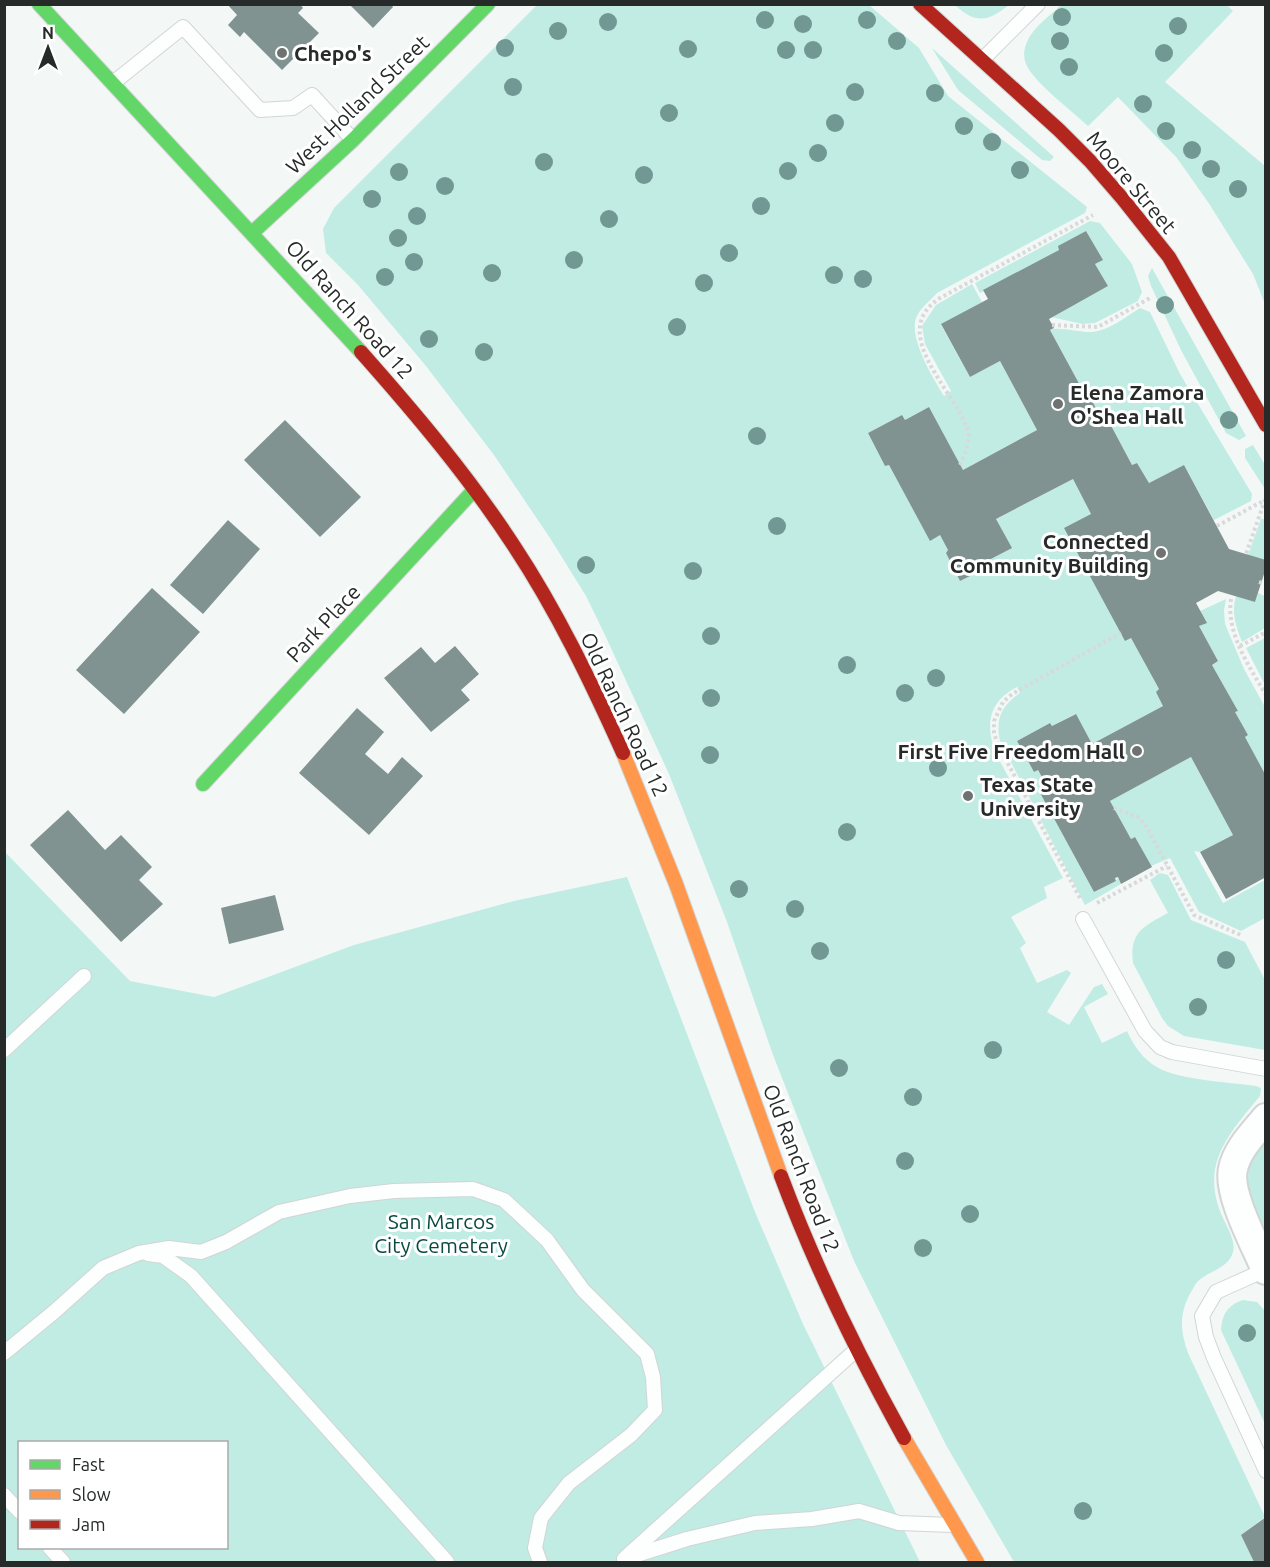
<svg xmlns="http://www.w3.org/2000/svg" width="1270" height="1567" viewBox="0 0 1270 1567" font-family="Ubuntu,sans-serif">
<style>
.green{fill:#c0ece4;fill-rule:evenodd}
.building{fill:#809391}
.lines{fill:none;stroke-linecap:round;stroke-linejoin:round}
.lane-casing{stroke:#d1d5d4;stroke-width:16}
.street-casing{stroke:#d1d5d4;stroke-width:32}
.fast-casing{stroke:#d1d5d4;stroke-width:16}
.slow-casing{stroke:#d1d5d4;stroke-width:16}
.jam-casing{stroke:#d1d5d4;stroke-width:16}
.path{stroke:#d8d9d9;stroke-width:4;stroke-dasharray:3 3;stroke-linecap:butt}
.lane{stroke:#fdfefe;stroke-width:14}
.street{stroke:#fdfefe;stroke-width:28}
.fast{stroke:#63d668;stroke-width:14}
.slow{stroke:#ff974d;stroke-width:14}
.jam{stroke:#b3261e;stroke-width:14}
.tree{fill:#729893}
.poi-dot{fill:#6e7271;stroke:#fff;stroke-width:2}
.labels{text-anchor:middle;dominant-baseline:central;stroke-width:6;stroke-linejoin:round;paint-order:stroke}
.poi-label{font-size:21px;font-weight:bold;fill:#262a29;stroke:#fff;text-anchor:start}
.street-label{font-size:21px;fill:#262a29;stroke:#fff}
.park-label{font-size:21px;fill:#084a42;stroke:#fff}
</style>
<rect width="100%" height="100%" fill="#f3f8f7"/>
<!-- green -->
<g class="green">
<path d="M 538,4 L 869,5 L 919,48 L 948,96 L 1087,207 L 1085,213 L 937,293 C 930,301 920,308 916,318 C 909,339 933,378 944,396 L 951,391 L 925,344 L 922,326 L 936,305 L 972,284 L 982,302 L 941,325 L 970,377 L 1000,361 L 1037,430 L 963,470 L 929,407 L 905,420 L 902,415 L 868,433 L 885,466 L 889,465 L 930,540 L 940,535 L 948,550 L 946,553 L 960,581 L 990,565 L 987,561 L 1011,548 L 996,519 L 1073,479 L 1091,514 L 1131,638 L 1159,689 L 1163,706 L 1092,744 L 1075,714 L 1052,726 L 1050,723 L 1017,741 L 1034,772 L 1038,770 L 1047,786 L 1039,791 L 1094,892 L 1116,881 L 1118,877 L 1121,884 L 1085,905 L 1000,741 C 995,719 1002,705 1020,693 L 1017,687 C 988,702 985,725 996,754 L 1063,878 L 1044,887 L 1047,898 L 1011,917 L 1026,943 L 1020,948 L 1037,983 L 1067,970 L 1071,973 L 1047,1012 L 1069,1025 L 1094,987 L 1102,984 L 1108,994 L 1084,1007 L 1102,1043 L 1127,1031 C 1133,1044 1140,1055 1152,1064 C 1173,1080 1228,1082 1256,1086 L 1261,1088 L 1260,1096 C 1228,1135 1199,1165 1223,1218 C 1227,1227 1236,1241 1233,1252 C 1229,1268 1209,1271 1198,1281 C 1195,1284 1193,1289 1191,1292 C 1179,1313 1180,1331 1188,1353 L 1265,1517 L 1241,1535 L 1254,1562 L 1014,1562 L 946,1445 L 854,1261 L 773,1055 L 727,922 L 669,774 L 604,633 L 586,596 L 550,538 L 494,455 L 426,366 L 358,285 L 326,253 L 323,229 L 334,208 Z"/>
<path d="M 955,5 L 1009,5 C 988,22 975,24 955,5 Z"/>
<path d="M 1227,5 L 1233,11 L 1165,82 L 1265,166 L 1265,304 L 1253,274 L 1210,205 L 1177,158 L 1118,97 L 1088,126 C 1072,111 1039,86 1028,68 C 1023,60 1023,50 1027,42 C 1033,27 1050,16 1061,5 Z"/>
<path d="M 932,48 L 1054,157 L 1050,161 L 1042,160 L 958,90 Z"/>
<path d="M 1090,221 L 1100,223 L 1132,264 L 1142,292 L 1138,301 L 1095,323 L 1082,324 L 1051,317 L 1108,286 L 1095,264 L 1102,260 L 1086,231 L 1059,246 L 1059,250 L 980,293 L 975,283 Z"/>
<path d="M 1152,268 L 1246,436 L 1239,440 L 1226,433 L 1181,350 L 1151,286 L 1148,276 Z"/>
<path d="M 1140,308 L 1150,312 L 1180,374 L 1252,494 L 1251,501 L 1214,520 L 1184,465 L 1149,483 L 1137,463 L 1132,465 L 1107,418 L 1103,421 L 1091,399 L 1088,400 L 1050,330 C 1059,326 1081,333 1093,332 C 1109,330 1126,317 1140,308 Z"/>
<path d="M 1253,445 L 1265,465 L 1265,489 L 1245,458 L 1245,449 Z"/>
<path d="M 1261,519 L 1265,519 L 1265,560 L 1248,555 Z"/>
<path d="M 1258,593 L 1265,596 L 1265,628 L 1242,642 C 1236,626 1231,613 1236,596 L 1255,602 Z"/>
<path d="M 1226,599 L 1224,610 L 1225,624 L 1244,669 L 1265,707 L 1265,776 L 1245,737 L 1248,735 L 1235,712 L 1238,711 L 1212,665 L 1218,661 L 1199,626 L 1206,622 L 1200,611 Z"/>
<path d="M 1265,638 L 1265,685 L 1246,648 Z"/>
<path d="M 1191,757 L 1233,835 L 1200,852 L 1194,851 L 1223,903 L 1265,880 L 1265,918 L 1241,931 L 1199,912 L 1170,858 L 1151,866 L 1135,837 L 1131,839 L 1110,801 Z"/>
<path d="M 4,851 L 130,981 L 214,997 L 354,945 L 514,901 L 627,877 L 755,1212 L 803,1324 L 920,1562 L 5,1562 ZM 20,1442 L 226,1442 L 226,1548 L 20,1548 Z"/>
<path d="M 1160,873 L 1168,875 L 1191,920 L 1245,942 L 1265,980 L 1265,1050 L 1184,1036 L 1168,1026 L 1162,1018 L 1133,963 C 1129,932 1144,926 1168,913 L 1150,880 Z"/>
<path d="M 1265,1139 L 1265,1238 C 1249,1201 1236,1174 1265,1139 Z"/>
<path d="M 1243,1300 L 1257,1302 L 1265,1311 L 1265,1424 L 1221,1330 C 1222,1314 1228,1305 1243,1300 Z"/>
</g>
<!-- building -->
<g class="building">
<path d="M 227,4 L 300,4 L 303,8 L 298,13 L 319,33 L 282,70 L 244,32 L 240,37 L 228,25 L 237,15 Z"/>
<path d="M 349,4 L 391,4 L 393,7 L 373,28 Z"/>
<path d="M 1086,231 L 1103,260 L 1095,264 L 1108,286 L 1049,319 L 1054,328 L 1050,330 L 1088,400 L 1091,399 L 1103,421 L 1107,418 L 1132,465 L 1137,463 L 1149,483 L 1184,465 L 1229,549 L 1266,560 L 1266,568 L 1255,602 L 1218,591 L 1196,603 L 1207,623 L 1199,626 L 1218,661 L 1212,665 L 1238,711 L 1235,712 L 1248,735 L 1245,737 L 1266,776 L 1266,877 L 1226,899 L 1200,852 L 1233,835 L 1191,757 L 1110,801 L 1131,839 L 1135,837 L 1152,867 L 1121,884 L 1118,877 L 1115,878 L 1116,881 L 1094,892 L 1039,791 L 1047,786 L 1038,770 L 1034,772 L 1017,741 L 1050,723 L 1052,726 L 1076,714 L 1092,744 L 1163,706 L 1156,692 L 1159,689 L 1131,638 L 1125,641 L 1064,528 L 1091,514 L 1073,479 L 996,519 L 1012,548 L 987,561 L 990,566 L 960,581 L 946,553 L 948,550 L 940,535 L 930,541 L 889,465 L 885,466 L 868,433 L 902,415 L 905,420 L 929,407 L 963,470 L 1037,430 L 1000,361 L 970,377 L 941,324 L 988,299 L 983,290 L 1059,250 L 1058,246 Z"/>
<path d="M 285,420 L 361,497 L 320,537 L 244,460 Z"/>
<path d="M 228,520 L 260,549 L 203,614 L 170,585 Z"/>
<path d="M 152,588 L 200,632 L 124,714 L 76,670 Z"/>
<path d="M 455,646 L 479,674 L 461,690 L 470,700 L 431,732 L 384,678 L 421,647 L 435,663 Z"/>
<path d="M 357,708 L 384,732 L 365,754 L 388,774 L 402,757 L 423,776 L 369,835 L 299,773 Z"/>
<path d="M 68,810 L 105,850 L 121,835 L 152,867 L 139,880 L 163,904 L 121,942 L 30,845 Z"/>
<path d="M 275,895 L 284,930 L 229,944 L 221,908 Z"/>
<path d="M 1266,1517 L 1266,1562 L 1254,1562 L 1241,1535 Z"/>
</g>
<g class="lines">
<defs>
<g id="lane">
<path d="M 983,59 L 1038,4"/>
<path d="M 113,83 L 183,27 L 260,110 L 293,108 L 312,95 L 353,140"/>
<path d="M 1083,919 L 1145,1031 L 1160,1047 L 1172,1052 L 1266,1069"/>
<path d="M 4,1050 L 84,976"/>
<path d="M 148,1254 L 163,1256 L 191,1276 L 447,1562"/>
<path d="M 1265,1270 L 1216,1292 L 1202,1316 L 1206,1337 L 1214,1358 L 1266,1471"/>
<path d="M 4,1353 L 54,1312 L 103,1268 L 139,1253 L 169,1248 L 201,1252 L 226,1242 L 279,1212 L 350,1196 L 394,1191 L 473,1189 L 504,1200 L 547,1240 L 583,1290 L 647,1354 L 653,1377 L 655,1410 L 631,1435 L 569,1483 L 541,1518 L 535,1548 L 540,1562"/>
<path d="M 4,1495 L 20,1512"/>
<path d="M 50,1548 L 63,1562"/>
<path d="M 626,1557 L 856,1350"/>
<path d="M 624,1559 L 687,1539 L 755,1523 L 812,1519 L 859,1511 L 899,1523 L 952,1525"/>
</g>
<path id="street" d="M 1266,1118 C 1254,1133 1237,1149 1233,1169 C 1227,1193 1256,1246 1266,1270"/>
<g id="fast">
<path d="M 39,4 L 361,352"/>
<path d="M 253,232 L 353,140 L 488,4"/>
<path d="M 203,784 L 474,490"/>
</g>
<g id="slow">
<path d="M 623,753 L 676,884 L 781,1176"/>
<path d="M 904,1438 L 977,1562"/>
</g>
<g id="jam">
<path d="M 920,4 L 1059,130 L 1090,161 L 1122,198 L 1169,257 L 1266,425"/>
<path d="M 361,352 C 416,414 469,477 514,546 C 557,611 591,682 623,753"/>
<path d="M 781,1176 C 815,1267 857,1353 904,1438"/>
</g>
</defs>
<!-- lane casing -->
<use href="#lane" class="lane-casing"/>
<!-- street casing -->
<use href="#street" class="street-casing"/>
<!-- fast casing -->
<use href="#fast" class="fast-casing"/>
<!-- slow casing -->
<use href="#slow" class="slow-casing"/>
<!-- jam casing -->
<use href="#jam" class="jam-casing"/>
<!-- path -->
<g class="path">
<path d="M 1052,325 L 1098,327 L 1150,298"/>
<path d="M 960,465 C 965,455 971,439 967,428 C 953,389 887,332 940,298 L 1093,215"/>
<path d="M 1217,526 L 1265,500 L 1246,554"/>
<path d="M 1259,582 L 1266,584"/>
<path d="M 1231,599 C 1226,633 1249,666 1266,695"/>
<path d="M 1240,646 L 1266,632"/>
<path d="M 1114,808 L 1138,817 L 1146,826 L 1194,915 L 1241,935"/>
<path d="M 1080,898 L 998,745 L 994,733 L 994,721 L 1003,702 L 1012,694 L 1121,633"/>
<path d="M 1097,903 L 1167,866"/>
</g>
<!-- lane -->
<use href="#lane" class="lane"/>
<!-- street -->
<use href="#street" class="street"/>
<!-- fast -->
<use href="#fast" class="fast"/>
<!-- slow -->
<use href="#slow" class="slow"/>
<!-- jam -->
<use href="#jam" class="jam"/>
</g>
<!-- trees -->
<g class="tree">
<circle cx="1062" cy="17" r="9"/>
<circle cx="765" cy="20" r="9"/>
<circle cx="867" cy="20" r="9"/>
<circle cx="608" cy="22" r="9"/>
<circle cx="803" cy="24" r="9"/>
<circle cx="1178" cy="26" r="9"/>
<circle cx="558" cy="31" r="9"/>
<circle cx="897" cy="41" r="9"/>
<circle cx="1060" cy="41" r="9"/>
<circle cx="505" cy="48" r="9"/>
<circle cx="688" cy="49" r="9"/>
<circle cx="786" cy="50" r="9"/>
<circle cx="813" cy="50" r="9"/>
<circle cx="1164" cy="53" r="9"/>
<circle cx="1069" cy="67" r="9"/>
<circle cx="513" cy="87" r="9"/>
<circle cx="855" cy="92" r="9"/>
<circle cx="935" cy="93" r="9"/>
<circle cx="1143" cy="104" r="9"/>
<circle cx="669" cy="113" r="9"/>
<circle cx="835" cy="123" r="9"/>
<circle cx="964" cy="126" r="9"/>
<circle cx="1166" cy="131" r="9"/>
<circle cx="992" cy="142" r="9"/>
<circle cx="1192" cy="150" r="9"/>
<circle cx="818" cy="153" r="9"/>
<circle cx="544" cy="162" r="9"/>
<circle cx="1211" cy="169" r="9"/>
<circle cx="1020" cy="170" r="9"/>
<circle cx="788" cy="171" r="9"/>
<circle cx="399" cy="172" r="9"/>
<circle cx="644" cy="175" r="9"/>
<circle cx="445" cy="186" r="9"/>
<circle cx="1238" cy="189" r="9"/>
<circle cx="372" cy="199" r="9"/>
<circle cx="761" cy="206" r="9"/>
<circle cx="417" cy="216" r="9"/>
<circle cx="609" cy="219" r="9"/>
<circle cx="398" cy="238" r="9"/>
<circle cx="729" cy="253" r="9"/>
<circle cx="574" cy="260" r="9"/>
<circle cx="414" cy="262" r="9"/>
<circle cx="492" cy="273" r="9"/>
<circle cx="834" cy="275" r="9"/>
<circle cx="385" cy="277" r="9"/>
<circle cx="863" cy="279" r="9"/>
<circle cx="704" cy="283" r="9"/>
<circle cx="1165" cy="305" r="9"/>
<circle cx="677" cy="327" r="9"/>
<circle cx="429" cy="339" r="9"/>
<circle cx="484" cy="352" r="9"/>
<circle cx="1229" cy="420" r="9"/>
<circle cx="757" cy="436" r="9"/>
<circle cx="777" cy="526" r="9"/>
<circle cx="586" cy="565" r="9"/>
<circle cx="693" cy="571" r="9"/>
<circle cx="711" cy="636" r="9"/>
<circle cx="847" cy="665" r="9"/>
<circle cx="936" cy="678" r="9"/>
<circle cx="905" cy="693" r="9"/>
<circle cx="711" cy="698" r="9"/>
<circle cx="710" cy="755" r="9"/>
<circle cx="938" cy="768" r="9"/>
<circle cx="847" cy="832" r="9"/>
<circle cx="739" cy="889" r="9"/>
<circle cx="795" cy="909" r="9"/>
<circle cx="820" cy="951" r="9"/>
<circle cx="1226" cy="960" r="9"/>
<circle cx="1198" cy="1007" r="9"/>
<circle cx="993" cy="1050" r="9"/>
<circle cx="839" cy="1068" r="9"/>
<circle cx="913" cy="1097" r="9"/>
<circle cx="905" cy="1161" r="9"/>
<circle cx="970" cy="1214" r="9"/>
<circle cx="923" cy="1248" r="9"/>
<circle cx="1247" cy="1333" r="9"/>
<circle cx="1083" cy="1511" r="9"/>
</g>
<!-- markers -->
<g class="poi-dot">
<circle cx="282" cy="53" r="6"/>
<circle cx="1058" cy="404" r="6"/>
<circle cx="1161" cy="553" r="6"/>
<circle cx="1137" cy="751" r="6"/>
<circle cx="968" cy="796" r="6"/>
</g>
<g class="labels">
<!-- poi labels -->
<g class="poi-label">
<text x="294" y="53">Chepo's</text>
<text x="1070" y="392">Elena Zamora<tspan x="1070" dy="24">O'Shea Hall</tspan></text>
<text x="1149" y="541" text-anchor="end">Connected<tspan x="1149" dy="24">Community Building</tspan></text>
<text x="1125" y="751" text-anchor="end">First Five Freedom Hall</text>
<text x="980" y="784">Texas State<tspan x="980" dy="24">University</tspan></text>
</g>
<!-- street labels -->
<g class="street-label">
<text transform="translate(357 104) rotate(-44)">West Holland Street</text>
<text transform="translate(1132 182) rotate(50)">Moore Street</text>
<text transform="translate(350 309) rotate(48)">Old Ranch Road 12</text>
<text transform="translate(323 623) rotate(-47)">Park Place</text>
<text transform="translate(625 714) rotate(65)">Old Ranch Road 12</text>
<text transform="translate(802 1168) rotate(69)">Old Ranch Road 12</text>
</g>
<!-- park labels -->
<g class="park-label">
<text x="441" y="1221">San Marcos<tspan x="441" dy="24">City Cemetery</tspan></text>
</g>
</g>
<!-- border -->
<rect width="1270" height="1567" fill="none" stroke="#262a29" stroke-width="12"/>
<!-- legend -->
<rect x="18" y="1441" width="210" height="108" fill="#ffffff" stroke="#a8aaa9" stroke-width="1.5"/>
<rect x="30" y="1460" width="30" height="9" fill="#63d668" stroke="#a8aaa9" stroke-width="1.5"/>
<text x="72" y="1471" font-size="18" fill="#262a29">Fast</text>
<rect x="30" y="1490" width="30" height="9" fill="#ff974d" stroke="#a8aaa9" stroke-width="1.5"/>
<text x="72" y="1501" font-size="18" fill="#262a29">Slow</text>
<rect x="30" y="1520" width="30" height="9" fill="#b3261e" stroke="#a8aaa9" stroke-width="1.5"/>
<text x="72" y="1531" font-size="18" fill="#262a29">Jam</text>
<!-- north arrow -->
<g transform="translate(48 48)" stroke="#ffffff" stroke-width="4.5" paint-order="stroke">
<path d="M0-4.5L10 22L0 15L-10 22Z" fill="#262a29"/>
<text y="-9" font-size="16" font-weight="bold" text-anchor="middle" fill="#262a29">N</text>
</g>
</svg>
